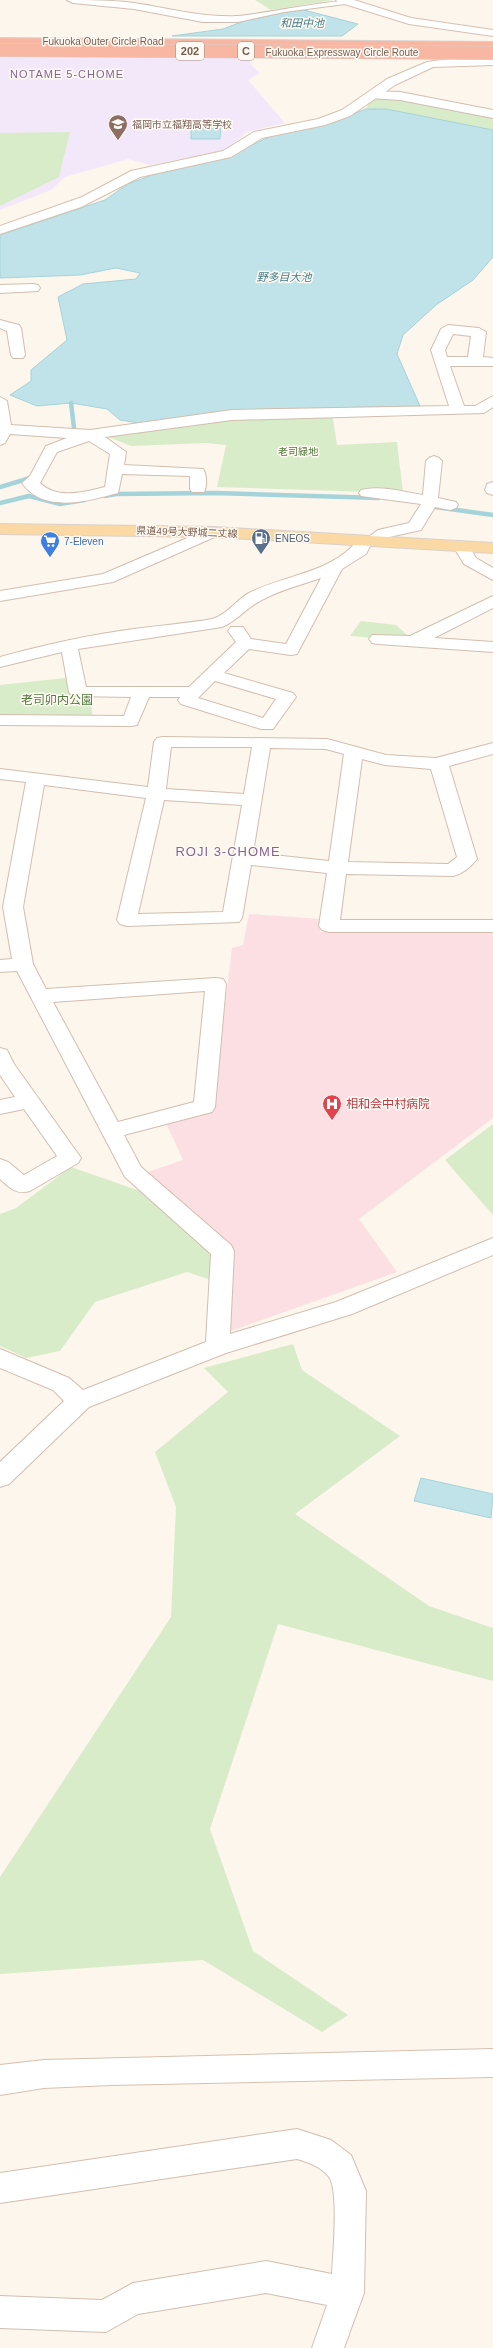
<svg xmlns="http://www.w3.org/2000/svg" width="493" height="2348" viewBox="0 0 493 2348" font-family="Helvetica,'Noto Sans JP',sans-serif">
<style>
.education{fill:#f3e8fa}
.medical{fill:#fbdfe3}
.green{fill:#d8ecc9}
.water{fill:#bfe3e8;stroke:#a5d3da}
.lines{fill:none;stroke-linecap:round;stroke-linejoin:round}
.stream{stroke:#a5d3da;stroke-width:4.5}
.street-casing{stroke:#d1beb0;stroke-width:2}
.secondary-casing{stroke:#d6c0b0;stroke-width:2}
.primary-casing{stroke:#dad1cd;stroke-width:2}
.highway-casing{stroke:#dad1cd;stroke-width:2}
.street{fill:#fff;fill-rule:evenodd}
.secondary{fill:#fff;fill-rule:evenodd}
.primary{fill:#fbd9a5;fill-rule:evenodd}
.highway{fill:#f7b7a3;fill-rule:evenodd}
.highway-bridge-casing{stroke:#dad1cd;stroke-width:14;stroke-linecap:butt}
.highway-bridge{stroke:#f7b7a3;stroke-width:13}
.labels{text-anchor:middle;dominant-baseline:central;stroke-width:3;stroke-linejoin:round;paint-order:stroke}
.far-street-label{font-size:10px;fill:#7a5c4d;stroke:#fffaf3}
.far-education-label{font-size:10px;fill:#785e54;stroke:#fffaf3;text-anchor:start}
.far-park-label{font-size:10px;fill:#537a41;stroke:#fffaf3}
.far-service-label{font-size:10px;fill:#4e5e75;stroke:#fffaf3;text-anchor:start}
.far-shop-label{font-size:10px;fill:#366cbe;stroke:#fffaf3;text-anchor:start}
.far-water-label{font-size:11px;font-style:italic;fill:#437c86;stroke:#fffaf3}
.shield{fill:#fffaf3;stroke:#a28b7f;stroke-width:1}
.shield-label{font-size:11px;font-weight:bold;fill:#7a5c4d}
.far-neighbourhood-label{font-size:11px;letter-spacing:1px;fill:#846695;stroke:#fffaf3}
.park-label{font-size:12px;fill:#537a41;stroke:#fffaf3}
.health-label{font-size:12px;fill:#be3a42;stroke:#fffaf3;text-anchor:start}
.neighbourhood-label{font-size:13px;letter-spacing:1px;fill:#846695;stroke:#fffaf3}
</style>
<rect width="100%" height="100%" fill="#fdf6ec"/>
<!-- education -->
<path class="education" d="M 0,55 L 248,55 L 251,65 L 260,73 L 248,80 L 285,123 L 247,132 L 225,150 L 150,165 L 128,159 L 65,177 L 51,190 L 0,210 Z"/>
<!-- medical -->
<path class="medical" d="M 249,914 L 320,919 L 320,932 L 493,932 L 493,1118 L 359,1219 L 397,1272 L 231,1331 L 230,1247 L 148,1172 L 183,1160 L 166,1123 L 212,1111 L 232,948 L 243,945 Z"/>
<!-- green -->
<g class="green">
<path d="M 255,0 L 333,0 L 271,10 Z"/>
<path d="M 373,95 L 493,117 L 493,132 L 366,109 Z"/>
<path d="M 70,132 L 59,177 L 0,206 L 0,133 Z"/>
<path d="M 332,412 L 337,445 L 397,442 L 403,493 L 217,487 L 226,445 L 206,443 L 131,446 L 101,434 L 232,415 Z"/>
<path d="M 361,621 L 396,625 L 414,641 L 350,636 Z"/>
<path d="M 75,677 L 90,692 L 93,722 L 0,720 L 0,685 Z"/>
<path d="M 493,1124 L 493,1215 L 445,1160 Z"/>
<path d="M 71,1167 L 140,1191 L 216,1253 L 214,1281 L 187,1272 L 95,1302 L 60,1351 L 26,1358 L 0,1346 L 0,1214 L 16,1208 Z"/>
<path d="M 293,1344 L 302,1370 L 400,1436 L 295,1514 L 429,1606 L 493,1628 L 493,1681 L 278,1624 L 210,1829 L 253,1951 L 348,2015 L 322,2032 L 203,1960 L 0,1974 L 0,1877 L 171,1617 L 176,1507 L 155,1452 L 228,1392 L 204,1368 Z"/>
</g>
<!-- water -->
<g class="water">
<path d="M 300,9 L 358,24 L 342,36 L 172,36 L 223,29 L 244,21 Z"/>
<path d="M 366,109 L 386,109 L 493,130 L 493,257 L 473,280 L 436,305 L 403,335 L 397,354 L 420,406 L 237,410 L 145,424 L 120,420 L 107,409 L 71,403 L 37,406 L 10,395 L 31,381 L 31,370 L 67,340 L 58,297 L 83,284 L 136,279 L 140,273 L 116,268 L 80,275 L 0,278 L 0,235 L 105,200 L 128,184 L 155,174 L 218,160 L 285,130 L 335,121 Z"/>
<path d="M 191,123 L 221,123 L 220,139 L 191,139 Z"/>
<path d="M 421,1478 L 493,1494 L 491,1518 L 414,1501 Z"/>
</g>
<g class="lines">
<!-- stream -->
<g class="stream">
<path d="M 71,403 L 75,436"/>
<path d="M 0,487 L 30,478"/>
<path d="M 105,496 L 116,494 L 216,493 L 379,498"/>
<path d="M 0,503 L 29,496 L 60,504 L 84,500"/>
<path d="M 428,506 L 493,515"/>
</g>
<defs>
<g id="street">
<path d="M 67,0 C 90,0 112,0 134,3 C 169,8 202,18 237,16 C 264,14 326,0 351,1 L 345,4 L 284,12 L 238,22 L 203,22 L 134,9 L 73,3 Z"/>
<path d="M 373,91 L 400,92 L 493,110 L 493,118 L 400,100 L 369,98 L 367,95 Z"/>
<path d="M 33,284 L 38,285 L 40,288 L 38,291 L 0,293 L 0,285 Z"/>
<path d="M 0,320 L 19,325 L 21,328 L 25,355 L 23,358 L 13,358 L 11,355 L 7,331 L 0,328 Z"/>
<path d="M 448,325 L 479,328 L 486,332 L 483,357 L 493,358 L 493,366 L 450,366 L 464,406 L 475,406 L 493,396 L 493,407 L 484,413 L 232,420 L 105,437 L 126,452 L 124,465 L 203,469 C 207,474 207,487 204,492 L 192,492 L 190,489 L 190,476 L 122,474 L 118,493 C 88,501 44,514 22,483 L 30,476 L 46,446 L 67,438 L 10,434 L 5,443 L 0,445 L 0,397 L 7,401 L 11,425 L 90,430 L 232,410 L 449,406 L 431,350 L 441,329 ZM 453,334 L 471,336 L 468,357 L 447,357 L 445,350 ZM 89,441 L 110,454 L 105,487 C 83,492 58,500 40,483 L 57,452 Z"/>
<path d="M 434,456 L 439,458 L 442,461 L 438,498 L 456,502 L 458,505 L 456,508 L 450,510 L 435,507 L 421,530 L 389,537 L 383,544 L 371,544 L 366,554 L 342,569 L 297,654 L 291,655 L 249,649 L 224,673 L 293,693 L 296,697 L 273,729 L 261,729 L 181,704 L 178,700 L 180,697 L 149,697 L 137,725 L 131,726 L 0,725 L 0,715 L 124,716 L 131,697 L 72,696 L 69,692 L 62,652 L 0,667 L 0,657 C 44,645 88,635 134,629 C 159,625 186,624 212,619 C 227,615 236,600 249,593 C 286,574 335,573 360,537 L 370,536 L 378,530 L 409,523 L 421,504 L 361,496 L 359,493 L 361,490 C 381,485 404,492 423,495 L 426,461 L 429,458 ZM 321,578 L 286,644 L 251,639 L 243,627 L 231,627 L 228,631 L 236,642 L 189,687 L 86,687 L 78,649 L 222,627 C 237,621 246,608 260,601 C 279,590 301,585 321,578 ZM 215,681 L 276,699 L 263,718 L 198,698 Z"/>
<path d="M 493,482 L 493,495 L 487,493 L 485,490 L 487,484 Z"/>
<path d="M 213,527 L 219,529 L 221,532 L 219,535 L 113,582 L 0,601 L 0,591 L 103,574 Z"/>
<path d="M 461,541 L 467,543 L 476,558 L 493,568 L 493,580 L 464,564 L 453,546 L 455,543 Z"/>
<path d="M 493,596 L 493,608 L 434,638 L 493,642 L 493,652 L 378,644 L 372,643 L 369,639 L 372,635 L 410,636 Z"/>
<path d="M 163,737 L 327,739 L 386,755 L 436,758 L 493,743 L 493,754 L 449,766 L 477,859 C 471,867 462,874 453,876 L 346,874 L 340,920 L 493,920 L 493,932 L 329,932 L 322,930 L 319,926 L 327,873 L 251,865 L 242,918 L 239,922 L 127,926 L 120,924 L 117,920 L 146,798 L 44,785 L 23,907 L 33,964 L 46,989 L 216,978 L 223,979 L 226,984 L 215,1107 L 212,1112 L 124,1135 L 141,1167 L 231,1245 L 234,1251 L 230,1334 L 336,1302 L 493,1238 L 493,1255 L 352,1314 L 226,1353 L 89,1407 L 9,1484 L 0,1487 L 0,1462 L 64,1401 L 53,1390 L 0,1368 L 0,1349 L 69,1378 L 83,1390 L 206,1342 L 211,1254 L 125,1177 L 17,971 L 0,972 L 0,960 L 12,959 L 3,907 L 26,782 L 0,779 L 0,769 L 148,787 L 154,742 L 157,738 ZM 171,747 L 252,747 L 244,794 L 166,789 ZM 270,748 L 326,749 L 344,754 L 329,861 L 253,853 ZM 362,759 L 385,765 L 431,769 L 457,857 L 448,864 L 348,862 ZM 164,800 L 242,805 L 223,912 L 138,914 ZM 205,991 L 194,1102 L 118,1122 L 53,1002 Z"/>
<path d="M 0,1048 L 7,1050 L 14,1064 L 81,1158 L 78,1163 L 30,1191 C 16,1195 10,1188 0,1179 L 0,1159 L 8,1162 L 24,1175 L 57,1156 L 24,1109 L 0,1114 L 0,1100 L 15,1097 L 0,1075 Z"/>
<path d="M 297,2129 L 331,2140 L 351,2155 L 366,2191 L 364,2293 L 344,2348 L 312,2348 L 327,2305 L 266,2293 L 138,2314 L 106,2332 L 0,2328 L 0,2296 L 102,2300 L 133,2283 L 266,2261 L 332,2274 C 333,2254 339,2191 329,2177 C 322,2167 308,2162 297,2159 L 0,2203 L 0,2173 Z"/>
</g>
<g id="secondary">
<path d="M 336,0 L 354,0 L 411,18 L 493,30 L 493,36 L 409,24 L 338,2 Z"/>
<path d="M 461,57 L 493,57 L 493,65 L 433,67 L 395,85 L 350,116 L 325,125 L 262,138 L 231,157 L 140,177 L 81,207 L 0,234 L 0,226 L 82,197 L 131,171 L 223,151 L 254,132 L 318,119 L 342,110 L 387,79 L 427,62 Z"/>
<path d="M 493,2049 L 493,2077 L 111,2085 L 44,2088 L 0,2095 L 0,2065 L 44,2060 Z"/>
</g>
<path id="primary" d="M 0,524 L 213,527 L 493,543 L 493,553 L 213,537 L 0,534 Z"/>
<path id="highway" d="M 0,38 L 493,42 L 493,48 L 0,44 Z"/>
</defs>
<!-- street casing -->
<use href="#street" class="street-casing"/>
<!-- secondary casing -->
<use href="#secondary" class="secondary-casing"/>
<!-- primary casing -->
<use href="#primary" class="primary-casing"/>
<!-- highway casing -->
<use href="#highway" class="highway-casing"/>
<!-- street -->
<use href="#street" class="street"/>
<!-- secondary -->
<use href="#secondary" class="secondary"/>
<!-- primary -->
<use href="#primary" class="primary"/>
<!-- highway -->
<use href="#highway" class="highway"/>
<defs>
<path id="highway-bridge" d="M 0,50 L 493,53"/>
</defs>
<!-- highway-bridge casing -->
<use href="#highway-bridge" class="highway-bridge-casing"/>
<!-- highway-bridge -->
<use href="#highway-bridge" class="highway-bridge"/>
</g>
<!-- icons -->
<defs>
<symbol id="school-pin" viewBox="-11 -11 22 30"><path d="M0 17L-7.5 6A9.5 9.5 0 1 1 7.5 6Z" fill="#8d6e63" stroke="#fffaf3"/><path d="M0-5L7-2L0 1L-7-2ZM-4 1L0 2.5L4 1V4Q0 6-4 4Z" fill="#fff"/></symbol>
<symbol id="fuel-pin" viewBox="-11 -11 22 30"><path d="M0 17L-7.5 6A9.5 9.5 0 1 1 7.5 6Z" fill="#5c6f8a" stroke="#fffaf3"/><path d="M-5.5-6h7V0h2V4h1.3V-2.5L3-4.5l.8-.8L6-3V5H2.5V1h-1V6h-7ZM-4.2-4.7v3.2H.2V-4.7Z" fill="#fff"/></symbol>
<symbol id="supermarket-pin" viewBox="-11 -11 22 30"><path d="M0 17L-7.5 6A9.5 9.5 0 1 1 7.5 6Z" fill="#3f7fe0" stroke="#fffaf3"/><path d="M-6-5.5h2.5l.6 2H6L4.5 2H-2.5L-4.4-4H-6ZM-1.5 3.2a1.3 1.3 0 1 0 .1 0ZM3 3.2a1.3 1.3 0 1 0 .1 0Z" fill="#fff"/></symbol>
<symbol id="hospital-pin" viewBox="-11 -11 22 30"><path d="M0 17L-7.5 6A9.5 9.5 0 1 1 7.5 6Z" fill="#e0444e" stroke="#fffaf3"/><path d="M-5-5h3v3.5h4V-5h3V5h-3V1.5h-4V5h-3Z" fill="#fff"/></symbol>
</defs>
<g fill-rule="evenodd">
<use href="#school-pin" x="107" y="113" width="22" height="30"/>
<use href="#fuel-pin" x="250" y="527" width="22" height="30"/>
<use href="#supermarket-pin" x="39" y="530" width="22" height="30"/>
<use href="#hospital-pin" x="321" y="1093" width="22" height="30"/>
</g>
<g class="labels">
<!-- far-street labels -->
<g class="far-street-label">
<text x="103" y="41">Fukuoka Outer Circle Road</text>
<text x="342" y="52">Fukuoka Expressway Circle Route</text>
<text transform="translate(187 532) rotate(2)">県道49号大野城二丈線</text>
</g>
<!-- far-education labels -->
<g class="far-education-label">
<text x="132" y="124">福岡市立福翔高等学校</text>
</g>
<!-- far-park labels -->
<g class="far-park-label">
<text x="298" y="451">老司緑地</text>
</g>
<!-- far-service labels -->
<g class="far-service-label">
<text x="275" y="538">ENEOS</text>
</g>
<!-- far-shop labels -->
<g class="far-shop-label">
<text x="64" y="541">7-Eleven</text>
</g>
<!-- far-water labels -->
<g class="far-water-label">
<text x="302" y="23">和田中池</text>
<text x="284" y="277">野多目大池</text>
</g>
<!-- shield labels -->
<g class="shield">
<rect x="176" y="42" width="28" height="18" rx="3"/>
<rect x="238" y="42" width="16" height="18" rx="3"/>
</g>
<g class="shield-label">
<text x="190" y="51">202</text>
<text x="246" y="51">C</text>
</g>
<!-- far-neighbourhood labels -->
<g class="far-neighbourhood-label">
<text x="67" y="74">NOTAME 5-CHOME</text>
</g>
<!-- park labels -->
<g class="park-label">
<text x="57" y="700">老司卯内公園</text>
</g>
<!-- health labels -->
<g class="health-label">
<text x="346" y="1104">相和会中村病院</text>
</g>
<!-- neighbourhood labels -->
<g class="neighbourhood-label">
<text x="228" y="851">ROJI 3-CHOME</text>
</g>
</g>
</svg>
